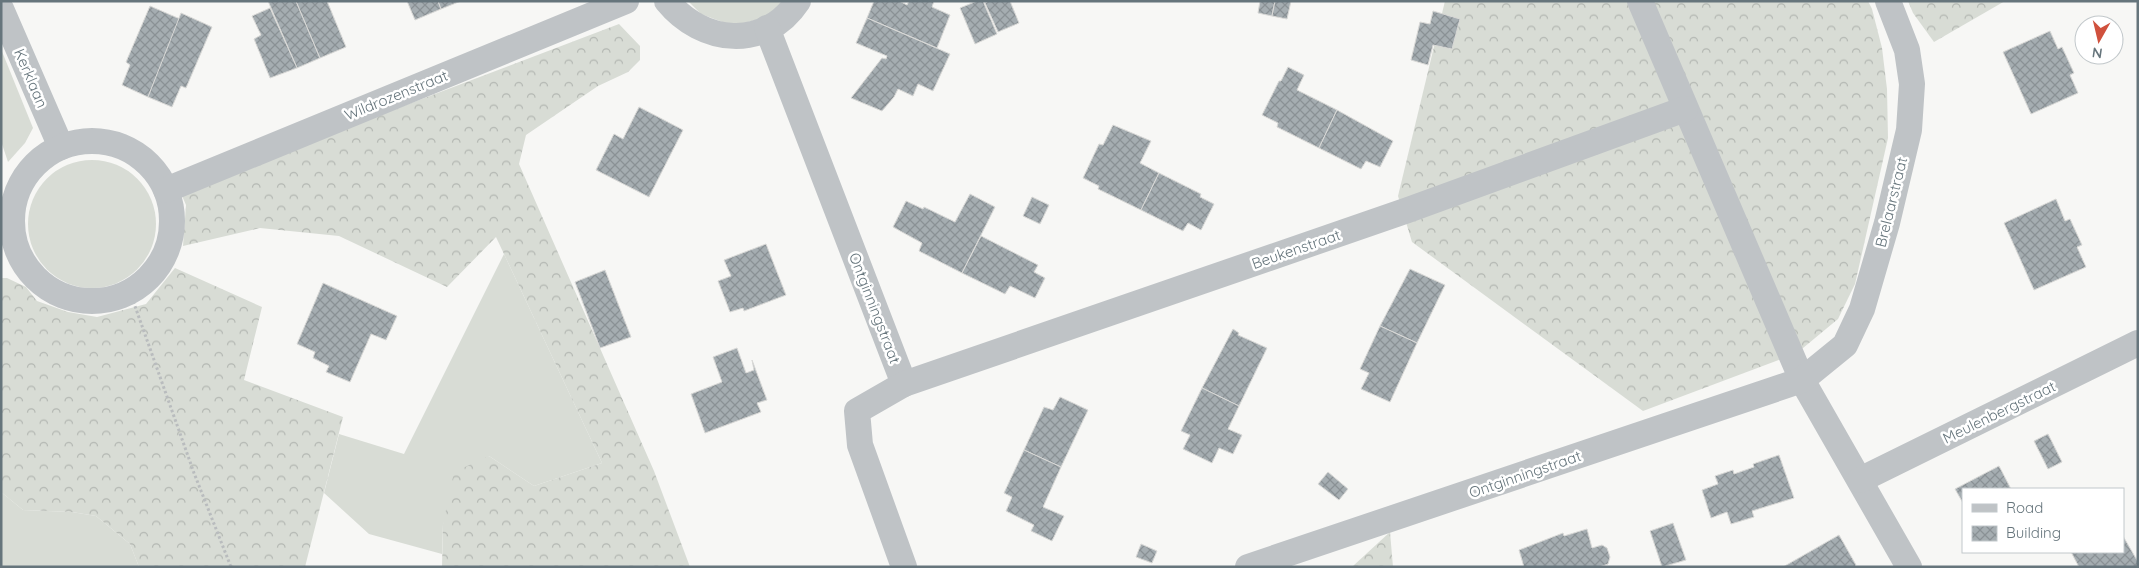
<svg xmlns="http://www.w3.org/2000/svg" width="2139" height="568" viewBox="0 0 2139 568" font-family="Quicksand,sans-serif">
<style>
.grass{fill:#d8dcd5}
.forest{fill:url(#forest-crowns)}
.building{fill:url(#building-cross-hatch);stroke:#d9d9d7}
.lines{fill:none;stroke-linecap:round;stroke-linejoin:round}
.path{stroke:#b9bcbe;stroke-width:3;stroke-dasharray:2.5 2.5;stroke-linecap:butt}
.street{stroke:#bfc3c6;stroke-width:26}
.labels{text-anchor:middle;dominant-baseline:central;stroke-width:5;stroke-linejoin:round;paint-order:stroke}
.street-label{font-size:15px;fill:#66757c;stroke:#fff}
</style>
<defs>
<pattern id="forest-crowns" width="20" height="18" patternUnits="userSpaceOnUse" patternTransform="scale(1.25)"><rect width="20" height="18" fill="#d8dcd5"/><path d="M2 6a3 3 0 1 1 6 0M12 15a3 3 0 1 1 6 0" fill="none" stroke="#b3b7b2"/></pattern>
<pattern id="building-cross-hatch" width="8" height="8" patternUnits="userSpaceOnUse" patternTransform="scale(1.25)"><rect width="8" height="8" fill="#a5adb1"/><path d="M0 0l8 8M0 8l8-8" fill="none" stroke="#8a9195"/></pattern>
</defs>
<rect width="100%" height="100%" fill="#f7f7f5"/>
<!-- grass -->
<g class="grass">
<path d="M 688,1 L 787,1 L 774,15 L 733,26 L 701,14 Z"/>
<path d="M 1,49 L 33,128 L 25,143 L 8,162 L 1,141 Z"/>
<circle cx="92" cy="224" r="64"/>
<path d="M 504,254 L 602,463 L 534,486 L 489,456 L 443,524 L 442,554 L 369,534 L 324,493 L 339,434 L 404,454 Z"/>
<path d="M 1,492 L 23,510 L 72,512 L 96,516 L 130,544 L 139,567 L 1,567 Z"/>
</g>
<!-- forest -->
<g class="forest">
<path d="M 1445,1 L 1868,1 L 1872,9 L 1882,48 L 1887,89 L 1888,138 L 1855,284 L 1838,319 L 1797,353 L 1643,411 L 1412,242 L 1398,196 Z"/>
<path d="M 1908,1 L 2005,1 L 1934,42 L 1913,13 Z"/>
<path d="M 619,24 L 640,46 L 640,60 L 628,72 L 598,86 L 526,135 L 519,164 L 654,471 L 690,567 L 442,567 L 443,524 L 454,472 L 489,456 L 534,486 L 602,463 L 496,237 L 447,287 L 339,236 L 260,228 L 183,246 L 186,205 L 180,191 Z"/>
<path d="M 175,268 L 262,307 L 244,380 L 343,417 L 305,567 L 139,567 L 130,544 L 96,516 L 72,512 L 23,510 L 1,492 L 1,278 L 7,278 L 26,287 L 37,301 L 68,312 L 97,317 L 146,304 Z"/>
<path d="M 1390,532 L 1393,567 L 1353,567 L 1353,566 Z"/>
</g>
<!-- building -->
<g class="building">
<path d="M 268,1 L 296,1 L 320,58 L 297,68 Z"/>
<path d="M 296,1 L 327,1 L 346,47 L 320,58 Z"/>
<path d="M 407,1 L 438,1 L 441,9 L 415,20 Z"/>
<path d="M 438,1 L 461,1 L 441,9 Z"/>
<path d="M 874,1 L 899,1 L 907,5 L 909,1 L 934,1 L 932,7 L 950,15 L 937,48 L 867,18 Z"/>
<path d="M 977,1 L 983,1 L 997,34 L 975,44 L 960,8 Z"/>
<path d="M 989,1 L 1010,1 L 1019,23 L 998,32 L 985,3 Z"/>
<path d="M 1260,1 L 1275,1 L 1272,16 L 1258,13 Z"/>
<path d="M 1275,1 L 1291,1 L 1287,19 L 1272,16 Z"/>
<path d="M 150,6 L 180,19 L 148,97 L 122,85 L 130,65 L 126,62 Z"/>
<path d="M 270,8 L 297,68 L 270,78 L 254,39 L 261,35 L 252,16 Z"/>
<path d="M 1433,11 L 1460,19 L 1452,49 L 1433,45 L 1428,65 L 1411,60 L 1420,22 L 1430,24 Z"/>
<path d="M 181,13 L 212,27 L 186,88 L 181,86 L 172,107 L 148,97 Z"/>
<path d="M 867,18 L 950,54 L 933,91 L 918,84 L 913,96 L 898,89 L 894,97 L 882,111 L 851,98 L 882,58 L 886,59 L 887,56 L 856,43 Z"/>
<path d="M 2050,31 L 2058,49 L 2062,47 L 2074,73 L 2070,75 L 2078,93 L 2031,114 L 2003,52 Z"/>
<path d="M 1288,67 L 1304,75 L 1297,90 L 1337,110 L 1319,148 L 1277,127 L 1278,123 L 1262,115 L 1279,81 L 1281,81 Z"/>
<path d="M 639,107 L 683,130 L 649,197 L 596,170 L 614,134 L 623,139 Z"/>
<path d="M 1337,110 L 1393,141 L 1380,167 L 1366,161 L 1361,169 L 1319,148 Z"/>
<path d="M 1113,125 L 1151,141 L 1140,163 L 1159,173 L 1141,210 L 1098,189 L 1099,186 L 1083,178 L 1099,144 L 1103,145 Z"/>
<path d="M 1159,173 L 1201,194 L 1200,197 L 1214,204 L 1201,230 L 1188,223 L 1183,231 L 1141,210 Z"/>
<path d="M 970,194 L 995,207 L 962,273 L 919,251 L 922,243 L 893,227 L 906,201 L 923,209 L 924,207 L 955,222 Z"/>
<path d="M 1032,197 L 1049,205 L 1040,224 L 1023,216 Z"/>
<path d="M 2056,199 L 2065,221 L 2070,219 L 2082,245 L 2077,247 L 2086,267 L 2034,290 L 2004,223 Z"/>
<path d="M 981,236 L 1038,265 L 1034,272 L 1045,278 L 1035,298 L 1010,286 L 1005,294 L 962,273 Z"/>
<path d="M 766,244 L 786,295 L 744,311 L 743,308 L 730,312 L 718,281 L 731,276 L 724,260 Z"/>
<path d="M 1410,269 L 1445,285 L 1417,343 L 1380,326 Z"/>
<path d="M 605,270 L 631,337 L 600,348 L 575,282 Z"/>
<path d="M 323,283 L 397,316 L 386,340 L 371,334 L 350,382 L 326,372 L 329,366 L 313,358 L 315,352 L 297,344 Z"/>
<path d="M 1380,326 L 1417,343 L 1390,402 L 1361,389 L 1369,373 L 1360,369 Z"/>
<path d="M 1233,329 L 1239,333 L 1238,335 L 1267,348 L 1239,406 L 1202,388 Z"/>
<path d="M 737,348 L 746,373 L 754,370 L 752,360 L 767,400 L 757,403 L 761,412 L 705,433 L 691,394 L 722,382 L 713,357 Z"/>
<path d="M 1202,388 L 1239,406 L 1228,429 L 1242,435 L 1233,454 L 1219,448 L 1212,463 L 1183,449 L 1190,435 L 1181,431 Z"/>
<path d="M 1060,397 L 1088,410 L 1061,467 L 1024,450 L 1044,407 L 1053,410 Z"/>
<path d="M 2048,434 L 2062,462 L 2048,469 L 2034,441 Z"/>
<path d="M 1024,450 L 1061,467 L 1043,507 L 1064,516 L 1052,541 L 1031,531 L 1034,525 L 1006,511 L 1012,497 L 1004,493 Z"/>
<path d="M 1779,455 L 1794,498 L 1752,511 L 1754,517 L 1731,524 L 1727,512 L 1711,518 L 1702,490 L 1718,484 L 1715,476 L 1733,470 L 1734,474 L 1754,467 L 1753,464 Z"/>
<path d="M 1999,466 L 2011,489 L 1963,489 L 1963,503 L 1955,489 Z"/>
<path d="M 1328,472 L 1348,489 L 1339,500 L 1318,484 Z"/>
<path d="M 1673,523 L 1686,560 L 1662,567 L 1650,531 Z"/>
<path d="M 1587,529 L 1592,548 L 1602,545 L 1607,548 L 1610,557 L 1608,564 L 1599,567 L 1524,567 L 1519,550 L 1563,533 L 1564,536 Z"/>
<path d="M 1839,535 L 1856,565 L 1854,567 L 1783,567 Z"/>
<path d="M 2123,536 L 2138,562 L 2138,567 L 2079,567 L 2071,552 L 2123,552 Z"/>
<path d="M 1141,544 L 1157,551 L 1152,563 L 1136,557 Z"/>
</g>
<g class="lines">
<!-- path -->
<path class="path" d="M 130,292 L 194,473 L 231,567"/>
<!-- street -->
<g class="street">
<path d="M 667,1 C 702,44 765,51 798,1"/>
<path d="M 1640,1 L 1802,380 L 1909,567"/>
<path d="M 1,9 L 61,147"/>
<path d="M 767,28 L 904,384"/>
<circle cx="92" cy="221" r="80"/>
<path d="M 166,190 L 626,1"/>
<path d="M 1860,480 L 2138,343"/>
<path d="M 904,567 L 860,445 L 857,411 L 904,384 L 1408,210 L 1685,109"/>
<path d="M 1248,567 L 1802,380 L 1845,345 L 1862,309 L 1887,223 L 1909,130 L 1912,84 L 1907,50 L 1888,1"/>
</g>
</g>
<g class="labels">
<!-- street labels -->
<g class="street-label">
<text transform="translate(31 78) rotate(67)">Kerklaan</text>
<text transform="translate(396 95) rotate(-22)">Wildrozenstraat</text>
<text transform="translate(1891 202) rotate(-76)">Brelaarstraat</text>
<text transform="translate(1296 249) rotate(-19)">Beukenstraat</text>
<text transform="translate(875 308) rotate(69)">Ontginningstraat</text>
<text transform="translate(1999 412) rotate(-26)">Meulenbergstraat</text>
<text transform="translate(1525 474) rotate(-19)">Ontginningstraat</text>
</g>
</g>
<!-- border -->
<rect width="2139" height="568" fill="none" stroke="#66757c" stroke-width="5"/>
<!-- legend -->
<rect x="1962" y="488" width="162" height="65" fill="#ffffff" stroke="#c2c8cb"/>
<rect x="1972" y="504" width="25" height="8" fill="#bfc3c6" stroke="#c2c8cb"/>
<text x="2006" y="513" font-size="15" fill="#66757c">Road</text>
<rect x="1972" y="526" width="25" height="15" fill="url(#building-cross-hatch)" stroke="#c2c8cb"/>
<text x="2006" y="538" font-size="15" fill="#66757c">Building</text>
<!-- north arrow -->
<g transform="translate(2099 40) rotate(188)"><circle r="24" fill="#ffffff" stroke="#c2c8cb"/>
<path d="M0-4L9 19L0 12L-9 19Z" fill="#d0513d"/>
<text y="-8" font-size="14" font-weight="bold" text-anchor="middle" fill="#66757c">N</text>
</g>
</svg>
